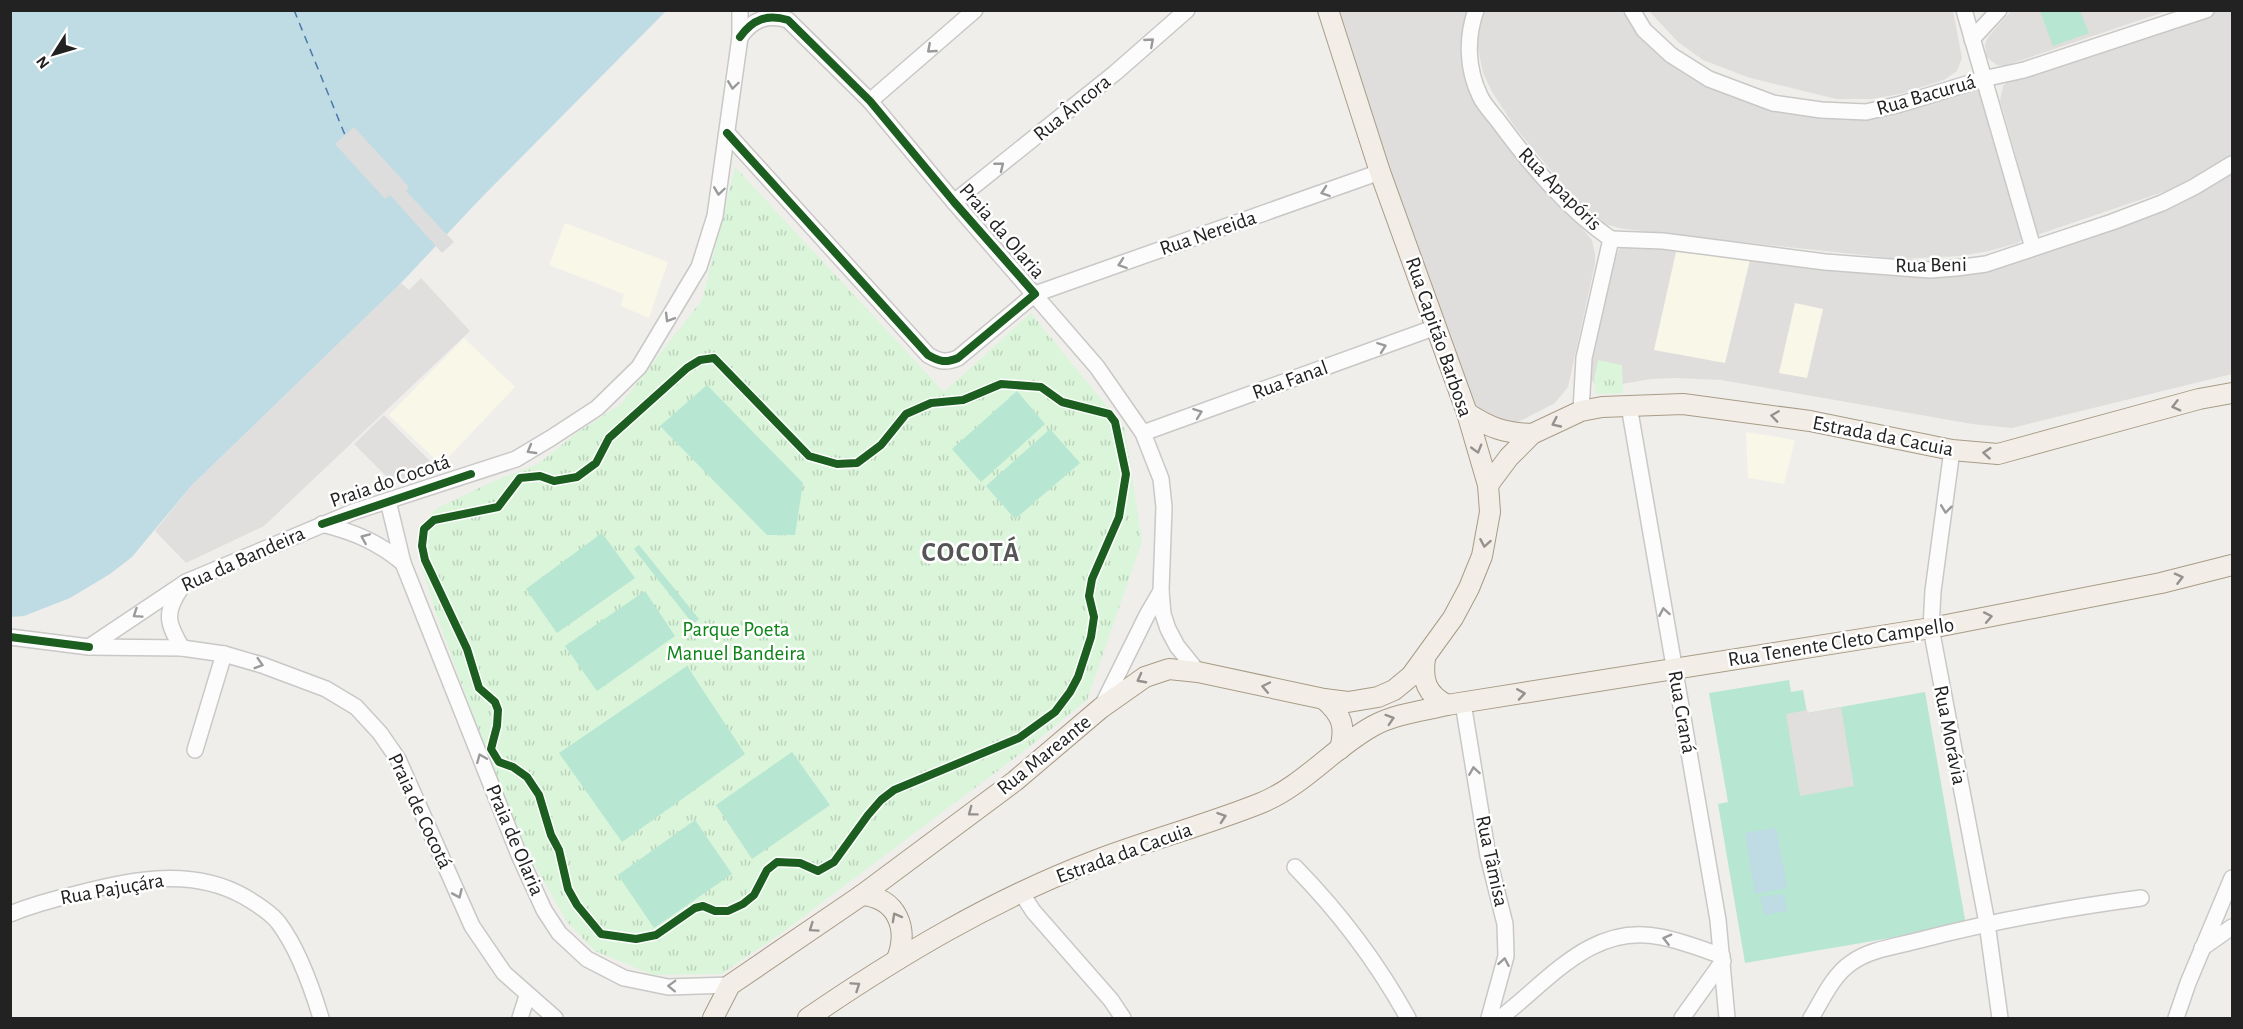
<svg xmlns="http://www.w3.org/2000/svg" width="2243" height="1029" viewBox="0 0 2243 1029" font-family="'Alegreya Sans',sans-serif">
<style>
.residential{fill:#dfdedc}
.education{fill:#f8f7e8}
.park{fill:url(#park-tufts)}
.pitch{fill:#b7e6d2}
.parking{fill:#e0dfde}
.water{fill:#bfdbe3}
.pier{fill:#dedddd}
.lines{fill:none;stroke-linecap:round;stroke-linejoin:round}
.ferry{stroke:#4a7aab;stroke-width:1.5;stroke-dasharray:8 6;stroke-linecap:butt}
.minor-casing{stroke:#c9c8c7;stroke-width:18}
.major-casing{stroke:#a79c86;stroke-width:22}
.minor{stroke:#fdfcfc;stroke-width:15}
.major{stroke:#f3ede7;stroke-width:20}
.cycleway-casing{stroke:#fff;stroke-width:11}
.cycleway{stroke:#1b5e20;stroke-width:8}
.oneway{stroke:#9a9a9a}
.oneway2{stroke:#95928e}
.labels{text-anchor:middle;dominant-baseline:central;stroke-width:5;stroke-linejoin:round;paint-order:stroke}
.street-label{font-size:21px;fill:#222;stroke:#fff}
.park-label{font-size:21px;fill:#0c8416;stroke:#fff}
.district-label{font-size:27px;font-weight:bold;letter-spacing:1.5px;fill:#555;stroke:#fff}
</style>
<defs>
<pattern id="park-tufts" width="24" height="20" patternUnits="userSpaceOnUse" patternTransform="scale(1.5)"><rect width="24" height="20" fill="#daf5da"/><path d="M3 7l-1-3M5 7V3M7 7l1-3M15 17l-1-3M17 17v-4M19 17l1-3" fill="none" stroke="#bbd2bb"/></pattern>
</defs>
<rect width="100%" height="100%" fill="#f0eeeb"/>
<!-- residential -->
<g class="residential">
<path d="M 1334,11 L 1468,11 L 1463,37 L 1466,66 L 1549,189 L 1592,240 L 1595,254 L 1595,264 L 1568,387 L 1555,403 L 1516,423 L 1509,425 L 1476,413 Z"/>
<path d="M 1484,11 L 1631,11 L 1688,67 L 1819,111 L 1982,89 L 2023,238 L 2018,243 L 1989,251 L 1961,256 L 1900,259 L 1647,232 L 1619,228 L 1605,224 L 1593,218 L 1577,202 L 1515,127 L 1492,92 L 1483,73 L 1478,48 L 1478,33 Z"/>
<path d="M 1649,11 L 1953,11 L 1962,58 L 1957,71 L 1944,80 L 1900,94 L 1871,99 L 1836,99 L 1747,77 L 1703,60 L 1678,42 Z"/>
<path d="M 2011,11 L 2167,11 L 2004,66 L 1997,65 L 1986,57 L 1985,44 L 1988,37 Z"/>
<path d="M 2210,11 L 2232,11 L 2232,157 L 2175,188 L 2037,235 L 2028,212 L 2017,160 L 2000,100 L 2003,86 L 2007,82 L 2030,73 Z"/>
<path d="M 2232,173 L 2232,374 L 2012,428 L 1972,424 L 1721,380 L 1674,378 L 1651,379 L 1604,387 L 1596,385 L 1588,376 L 1588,362 L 1616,255 L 1620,248 L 1626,245 L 1945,273 L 2187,199 Z"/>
</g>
<!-- education -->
<g class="education">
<path d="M 565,223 L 668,262 L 649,318 L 621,306 L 624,294 L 549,265 Z"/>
<path d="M 1676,252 L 1750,260 L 1725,363 L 1654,350 Z"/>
<path d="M 1795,303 L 1823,309 L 1807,378 L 1779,373 Z"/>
<path d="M 464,338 L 515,387 L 441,465 L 389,415 Z"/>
<path d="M 1746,432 L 1795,440 L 1784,484 L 1748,478 Z"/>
</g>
<!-- park -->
<g class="park">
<path d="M 735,167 L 944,392 L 1031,313 L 1125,429 L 1142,542 L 1087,700 L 1024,751 L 779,935 L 721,974 L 653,975 L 595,951 L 567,922 L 528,853 L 487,755 L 436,613 L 418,555 L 419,527 L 437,508 L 494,481 L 538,464 L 578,432 L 620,405 L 702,300 Z"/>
<path d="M 1598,360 L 1622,365 L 1623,393 L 1596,394 L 1594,379 Z"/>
</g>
<!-- pitch -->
<g class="pitch">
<path d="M 2040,11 L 2080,11 L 2089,33 L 2053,46 Z"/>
<path d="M 707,385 L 803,483 L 795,535 L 767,535 L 660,426 Z"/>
<path d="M 1017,391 L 1045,424 L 981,482 L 952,449 Z"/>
<path d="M 1050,429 L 1080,463 L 1015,519 L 986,486 Z"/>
<path d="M 602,533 L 635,578 L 557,633 L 526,589 Z"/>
<path d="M 639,545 L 699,619 L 693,624 L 634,549 Z"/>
<path d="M 645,591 L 675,636 L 597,691 L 565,646 Z"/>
<path d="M 687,666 L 745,754 L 622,842 L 559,753 Z"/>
<path d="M 1789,680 L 1791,692 L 1803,690 L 1807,713 L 1925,692 L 1966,925 L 1745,963 L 1718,804 L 1728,802 L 1709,693 Z"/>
<path d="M 792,752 L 830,805 L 752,859 L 716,805 Z"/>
<path d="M 695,820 L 732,874 L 654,928 L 618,875 Z"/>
</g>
<!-- parking -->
<g class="parking">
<path d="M 421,278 L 470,331 L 264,526 L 186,563 L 155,531 L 192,485 L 401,283 L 409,290 Z"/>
<path d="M 384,415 L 438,469 L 392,482 L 354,444 Z"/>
<path d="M 1841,707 L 1854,786 L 1800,796 L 1786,714 L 1807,710 L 1808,713 Z"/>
</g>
<!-- water -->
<g class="water">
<path d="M 10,11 L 666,11 L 482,197 L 401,283 L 192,485 L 132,557 L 110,574 L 70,598 L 24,616 L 11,617 Z"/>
<path d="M 1776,828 L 1787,888 L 1755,894 L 1745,833 Z"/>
<path d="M 1784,894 L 1787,911 L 1764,915 L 1760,897 Z"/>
</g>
<!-- pier -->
<path class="pier" d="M 354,127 L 409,187 L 406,191 L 454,242 L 442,253 L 390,195 L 385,199 L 335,144 Z"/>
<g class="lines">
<!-- ferry -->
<path class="ferry" d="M 294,10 L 345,135"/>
<defs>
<g id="minor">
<path d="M 1476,10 C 1466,38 1467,69 1480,96 C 1484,105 1493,114 1499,122 C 1530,164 1567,209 1611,239"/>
<path d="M 1632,10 L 1644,30 L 1671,55 L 1709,79 L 1773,103 L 1821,110 L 1866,112 L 1901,104 L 1983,79 L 2024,70 L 2206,10"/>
<path d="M 1964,10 L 2033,248"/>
<path d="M 740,37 C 753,19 767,14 788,20 L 870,101 L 954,202 L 1097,367 L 1143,433 L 1161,479 L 1164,507 L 1161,591 L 1163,614 L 1168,629 L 1177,646 L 1198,672"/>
<path d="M 1972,39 L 1999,10"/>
<path d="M 870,101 L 975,10"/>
<path d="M 727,133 L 928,355 C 940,362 946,363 958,358 L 1035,294 L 1380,172"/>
<path d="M 954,202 L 1115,73 L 1187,10"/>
<path d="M 1611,239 L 1663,241 L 1825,262 L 1930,270 L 1956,268 L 1986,264 L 2112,222 L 2162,203 L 2194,187 L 2232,164"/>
<path d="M 1629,406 L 1718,920 L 1727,1018"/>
<path d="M 1581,411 L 1584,358 L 1611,239"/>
<path d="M 1143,433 L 1436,327"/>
<path d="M 1952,450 L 1933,591 L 1931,628 L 1987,923 L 2000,1018"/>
<path d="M 388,501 L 403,563 L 519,855 L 544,910 L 559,933 L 587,959 L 624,978 L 668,987 L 730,985"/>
<path d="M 322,524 C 354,532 378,542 403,563"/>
<path d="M 181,588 C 164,613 167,623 182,648"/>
<path d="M 10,637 L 89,647 L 182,648 L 224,654 L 262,665 L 326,689 L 356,707 L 380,733 L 398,759 L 472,926 L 504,973 L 555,1018"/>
<path d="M 89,647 L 186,582 L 353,512 L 516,459 L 551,438 L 597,408 L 639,367 L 699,267 L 715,216 L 740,37 L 740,10"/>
<path d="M 1463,703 L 1488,856 L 1505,924 L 1506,956 L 1489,1018"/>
<path d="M 1102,706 L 1147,615 L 1161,591"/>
<path d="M 195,750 L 224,654"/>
<path d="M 1295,867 C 1340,913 1377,962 1408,1018"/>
<path d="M 1021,892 L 1033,911 L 1111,1000 L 1123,1018"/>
<path d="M 10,914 C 32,905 54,899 76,894 C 132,879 193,867 245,897 C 257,904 270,912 278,922 C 297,947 312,988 321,1018"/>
<path d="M 2202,948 L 2232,927"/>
<path d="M 520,1018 L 527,996"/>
<path d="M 1500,1018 C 1549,981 1592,922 1661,937 C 1682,941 1702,949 1722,956"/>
<path d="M 1682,1018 L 1723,961"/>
<path d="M 1811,1018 C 1822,1000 1833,975 1851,963 C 1870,949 1898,946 1920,940 C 1993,921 2066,908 2141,898"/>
<path d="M 2176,1018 L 2188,983 L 2232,878"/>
</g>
<g id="major">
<path d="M 1467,413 C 1490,428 1504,433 1532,434"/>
<path d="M 1488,485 L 1509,457 L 1532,434 L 1581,411 L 1602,407 L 1683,404 L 1810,421 L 1952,450 L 1998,454 L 2199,399 L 2232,393"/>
<path d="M 1425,658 C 1422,680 1426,694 1447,705"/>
<path d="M 1324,699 C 1342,715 1346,726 1340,749"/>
<path d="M 862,895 C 897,898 909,928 897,959"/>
<path d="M 713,1018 L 730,985 L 862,895 L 1015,781 L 1101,708 L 1145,677 L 1169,669 L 1198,672 L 1324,699 L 1348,702 L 1378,697 L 1394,690 L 1411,676 L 1453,618 L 1469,588 L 1482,556 L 1490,512 L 1488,485 L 1467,413 L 1380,172 L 1328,10"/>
<path d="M 808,1018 C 897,957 992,900 1094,861 C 1149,840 1206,825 1261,803 C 1303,786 1333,748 1373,726 C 1395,714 1422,711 1447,705 L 1931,628 L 2161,583 L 2232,565"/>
</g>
</defs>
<!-- minor casing -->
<use href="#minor" class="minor-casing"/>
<!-- major casing -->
<use href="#major" class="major-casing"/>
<!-- minor -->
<use href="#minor" class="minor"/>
<!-- major -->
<use href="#major" class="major"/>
<defs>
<g id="cycleway">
<path d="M 727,133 L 928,355 C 940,362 946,363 958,358 L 1035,294 L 954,202 L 870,101 L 788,20 C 767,14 753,19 740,37"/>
<path d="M 714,358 L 809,456 L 837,464 L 857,463 L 881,445 L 906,414 L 931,403 L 963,400 L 1001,384 L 1041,387 L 1062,402 L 1109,414 L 1115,422 L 1126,474 L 1119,517 L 1092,579 L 1089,596 L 1094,617 L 1091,637 L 1078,677 L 1070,692 L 1055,712 L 1019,738 L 894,790 L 881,800 L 868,815 L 834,862 L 818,871 L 800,863 L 777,862 L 767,870 L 754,895 L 743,904 L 728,911 L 715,911 L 703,906 L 695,908 L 656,935 L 636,939 L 601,934 L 577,905 L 568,889 L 559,850 L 551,835 L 539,795 L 527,777 L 513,767 L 499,762 L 491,749 L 497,726 L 498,710 L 495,702 L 479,688 L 467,649 L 425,560 L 422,546 L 424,529 L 434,520 L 498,507 L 520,478 L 540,476 L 554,481 L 577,477 L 596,463 L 609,438 L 687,368 L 700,360 Z"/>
<path d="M 322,524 L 471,474"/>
<path d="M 10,637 L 89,647"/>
</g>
</defs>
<!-- cycleway casing -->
<use href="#cycleway" class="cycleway-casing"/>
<!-- cycleway -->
<use href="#cycleway" class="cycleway"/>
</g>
<!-- one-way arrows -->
<defs><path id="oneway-chevron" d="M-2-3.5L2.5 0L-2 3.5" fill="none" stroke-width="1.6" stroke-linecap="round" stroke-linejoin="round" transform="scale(1.5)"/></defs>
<g class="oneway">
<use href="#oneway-chevron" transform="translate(1150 42) rotate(-41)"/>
<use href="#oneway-chevron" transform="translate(931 49) rotate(139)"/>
<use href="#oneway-chevron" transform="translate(733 85) rotate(98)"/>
<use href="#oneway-chevron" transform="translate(1000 166) rotate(-39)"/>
<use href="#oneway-chevron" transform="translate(719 191) rotate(98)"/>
<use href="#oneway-chevron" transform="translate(1325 192) rotate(161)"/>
<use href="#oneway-chevron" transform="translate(1122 264) rotate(161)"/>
<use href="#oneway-chevron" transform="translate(669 318) rotate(121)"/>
<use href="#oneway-chevron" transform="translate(1382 347) rotate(-20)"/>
<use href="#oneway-chevron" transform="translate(1198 413) rotate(-20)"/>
<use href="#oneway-chevron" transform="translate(531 450) rotate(150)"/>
<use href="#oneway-chevron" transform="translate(1946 509) rotate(97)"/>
<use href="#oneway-chevron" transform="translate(365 538) rotate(-157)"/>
<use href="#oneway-chevron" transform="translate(1664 612) rotate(-100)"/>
<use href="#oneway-chevron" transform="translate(137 614) rotate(146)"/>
<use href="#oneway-chevron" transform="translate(259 664) rotate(17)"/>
<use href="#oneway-chevron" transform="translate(481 758) rotate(-112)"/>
<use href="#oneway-chevron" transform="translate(1474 771) rotate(-99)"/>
<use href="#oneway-chevron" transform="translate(458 894) rotate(66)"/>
<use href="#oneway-chevron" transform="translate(1667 939) rotate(-166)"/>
<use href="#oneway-chevron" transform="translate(1504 962) rotate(-80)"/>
<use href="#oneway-chevron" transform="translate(672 986) rotate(-178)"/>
</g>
<g class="oneway2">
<use href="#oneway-chevron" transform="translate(2176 406) rotate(165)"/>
<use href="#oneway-chevron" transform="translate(1775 416) rotate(-172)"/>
<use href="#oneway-chevron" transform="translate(1556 423) rotate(155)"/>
<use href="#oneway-chevron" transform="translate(1477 449) rotate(74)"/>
<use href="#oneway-chevron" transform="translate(1987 453) rotate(-175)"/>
<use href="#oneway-chevron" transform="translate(1485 543) rotate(100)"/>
<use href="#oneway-chevron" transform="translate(2179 578) rotate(-14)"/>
<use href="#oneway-chevron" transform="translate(1988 617) rotate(-11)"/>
<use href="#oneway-chevron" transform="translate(1141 679) rotate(152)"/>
<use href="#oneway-chevron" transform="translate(1266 687) rotate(-168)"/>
<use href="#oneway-chevron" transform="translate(1521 694) rotate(-9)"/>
<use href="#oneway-chevron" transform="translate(1390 719) rotate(-18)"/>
<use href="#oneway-chevron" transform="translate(972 812) rotate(143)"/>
<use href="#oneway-chevron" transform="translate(1222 817) rotate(-19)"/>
<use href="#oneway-chevron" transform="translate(896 917) rotate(-119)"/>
<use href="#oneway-chevron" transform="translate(813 928) rotate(145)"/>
<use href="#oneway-chevron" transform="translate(856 986) rotate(-34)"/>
</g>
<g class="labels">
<!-- street labels -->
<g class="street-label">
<text transform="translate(1926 95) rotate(-16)">Rua Bacuruá</text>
<text transform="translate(1072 108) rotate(-39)">Rua Âncora</text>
<text transform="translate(1560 189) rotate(45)">Rua Apapóris</text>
<text transform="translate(1002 231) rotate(49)">Praia da Olaria</text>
<text transform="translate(1208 233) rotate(-19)">Rua Nereida</text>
<text transform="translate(1931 265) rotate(-1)">Rua Beni</text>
<text transform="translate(1439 337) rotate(71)">Rua Capitão Barbosa</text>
<text transform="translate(1290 380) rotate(-20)">Rua Fanal</text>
<text transform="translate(1883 436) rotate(11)">Estrada da Cacuia</text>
<text transform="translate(390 481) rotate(-19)">Praia do Cocotá</text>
<text transform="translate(243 559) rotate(-24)">Rua da Bandeira</text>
<text transform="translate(1841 642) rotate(-9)">Rua Tenente Cleto Campello</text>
<text transform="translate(1682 712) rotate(80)">Rua Graná</text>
<text transform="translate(1950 735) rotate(79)">Rua Morávia</text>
<text transform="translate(1044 755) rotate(-39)">Rua Mareante</text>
<text transform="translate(420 811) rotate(65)">Praia de Cocotá</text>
<text transform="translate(515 840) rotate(67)">Praia de Olaria</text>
<text transform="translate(1124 853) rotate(-20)">Estrada da Cacuia</text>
<text transform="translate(1492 861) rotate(78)">Rua Tâmisa</text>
<text transform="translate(112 889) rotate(-10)">Rua Pajuçára</text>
</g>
<!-- park labels -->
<g class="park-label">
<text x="736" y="629">Parque Poeta<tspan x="736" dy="24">Manuel Bandeira</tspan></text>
</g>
<!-- district labels -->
<g class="district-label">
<text x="971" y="552">COCOTÁ</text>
</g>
</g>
<!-- border -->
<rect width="2243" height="1029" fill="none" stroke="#222222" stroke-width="24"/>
<!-- north arrow -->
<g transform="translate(54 54) rotate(233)" stroke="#ffffff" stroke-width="4.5" paint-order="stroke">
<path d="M0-4.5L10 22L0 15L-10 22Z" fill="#222222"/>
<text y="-9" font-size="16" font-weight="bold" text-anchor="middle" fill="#222222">N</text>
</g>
</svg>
